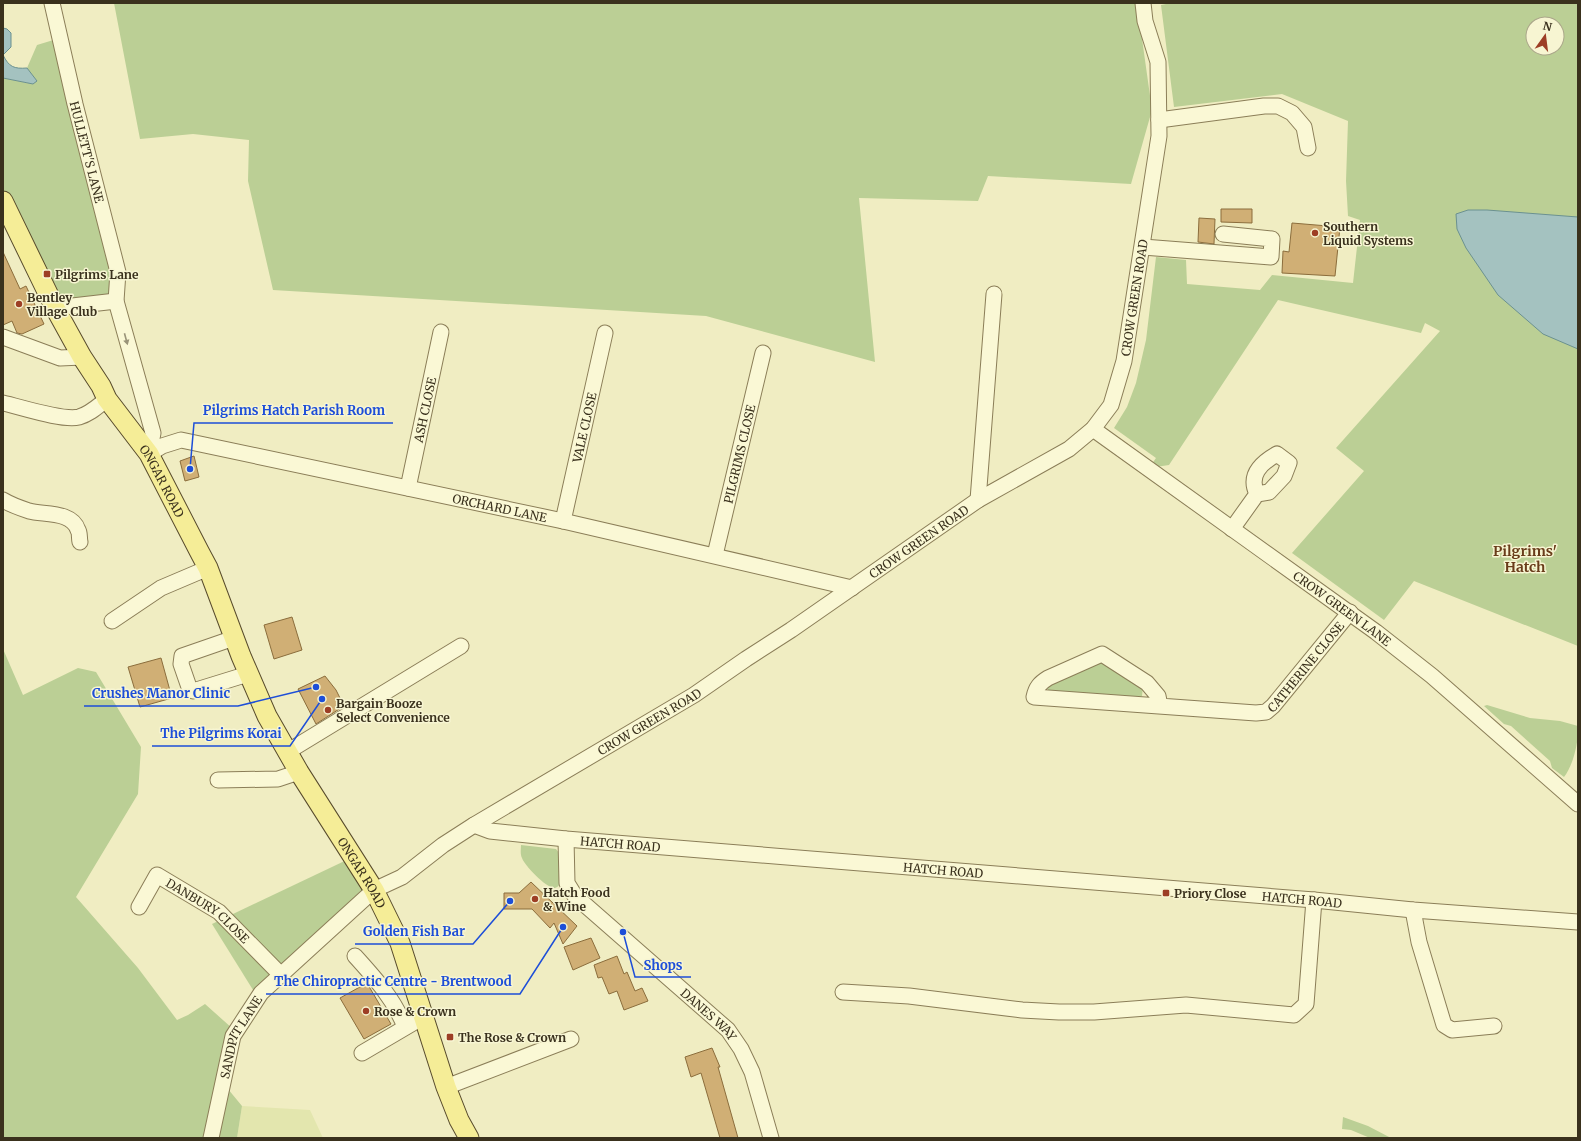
<svg xmlns="http://www.w3.org/2000/svg" width="1581" height="1141" viewBox="0 0 1581 1141" font-family="Merriweather,serif">
<style>
.farmland{fill:#e3e6ae}
.green{fill:#bbcf95;fill-rule:evenodd}
.water{fill:#a4c2c0;stroke:#6b9190}
.building{fill:#d0af75;stroke:#8b6d3c}
.lines{fill:none;stroke-linecap:round;stroke-linejoin:round}
.minor-casing{stroke:#8b7e58;stroke-width:17}
.major-casing{stroke:#584b2c;stroke-width:21}
.minor{stroke:#faf8d5;stroke-width:15}
.major{stroke:#f5ed97;stroke-width:19}
.oneway{fill:#9a9479}
.poi-dot{fill:#9d3e25;stroke:#f7f5d2;stroke-width:1.5}
.labels{text-anchor:middle;dominant-baseline:central;stroke-width:3;stroke-linejoin:round;paint-order:stroke}
.street-label{font-size:12px;fill:#3a311d;stroke:#f7f5d2}
.poi-label{font-size:12px;font-weight:bold;fill:#3a311d;stroke:#f7f5d2;text-anchor:start}
.quarter-label{font-size:14px;font-weight:bold;fill:#693c1a;stroke:#f7f5d2}
.leader{fill:none;stroke:#1d4ed8;stroke-width:1.5}
.callout-dot{fill:#1d4ed8;stroke:#f7f5d2;stroke-width:1.5}
.callout-label{font-size:13px;text-anchor:middle;font-weight:bold;fill:#1d4ed8;stroke:#f7f5d2;stroke-width:3;stroke-linejoin:round;paint-order:stroke}
</style>
<rect width="100%" height="100%" fill="#f0edc2"/>
<!-- farmland -->
<path class="farmland" d="M 242,1106 L 310,1110 L 323,1138 L 237,1138 Z"/>
<!-- green -->
<g class="green">
<path d="M 114,3 L 1137,3 L 1152,110 L 1131,184 L 988,176 L 978,201 L 859,198 L 875,362 L 706,316 L 273,290 L 248,181 L 249,140 L 193,134 L 140,139 Z"/>
<path d="M 1171,3 L 1578,3 L 1578,646 L 1414,581 L 1384,620 L 1292,553 L 1364,471 L 1336,448 L 1440,331 L 1425,323 L 1421,333 L 1278,300 L 1169,465 L 1149,468 L 1156,458 L 1114,428 L 1127,407 L 1136,383 L 1146,340 L 1156,257 L 1186,260 L 1187,284 L 1260,290 L 1272,275 L 1353,283 L 1360,220 L 1348,216 L 1346,181 L 1348,121 L 1282,94 L 1174,107 L 1161,5 ZM 1533,24 L 1557,24 L 1557,48 L 1533,48 Z"/>
<path d="M 60,38 L 108,229 L 116,301 L 55,308 L 3,201 L 3,78 L 20,81 L 26,83 L 36,81 L 27,68 L 37,45 Z"/>
<path d="M 3,649 L 23,695 L 78,668 L 96,672 L 141,747 L 138,794 L 76,897 L 138,968 L 177,1020 L 188,1015 L 205,1004 L 233,1029 L 223,1083 L 242,1106 L 237,1138 L 3,1138 Z"/>
<path d="M 1101,658 L 1143,686 L 1142,696 L 1137,698 L 1049,692 L 1046,685 Z"/>
<path d="M 1487,705 L 1530,718 L 1560,721 L 1578,726 C 1579,741 1573,766 1564,777 L 1552,768 L 1550,761 L 1511,726 L 1504,724 L 1484,706 Z"/>
<path d="M 521,845 L 556,849 L 559,853 L 563,882 C 560,884 558,887 555,888 C 547,889 524,865 522,858 C 520,854 521,849 521,845 Z"/>
<path d="M 353,857 L 374,890 L 258,998 L 212,924 Z"/>
<path d="M 1343,1117 L 1368,1126 L 1391,1138 L 1370,1138 L 1351,1130 L 1342,1129 Z"/>
</g>
<!-- water -->
<g class="water">
<path d="M 3,28 L 7,29 L 11,33 L 11,47 L 3,55 C 9,67 14,69 27,68 L 37,81 L 33,84 L 3,78 Z"/>
<path d="M 1468,210 L 1487,210 L 1578,217 L 1578,349 L 1543,334 L 1498,295 L 1466,248 L 1457,229 L 1456,214 Z"/>
</g>
<!-- building -->
<g class="building">
<path d="M 1221,209 L 1252,209 L 1252,223 L 1221,222 Z"/>
<path d="M 1199,218 L 1215,219 L 1214,244 L 1198,242 Z"/>
<path d="M 1292,223 L 1340,227 L 1335,276 L 1282,273 L 1283,251 L 1289,252 Z"/>
<path d="M 3,252 L 20,289 L 26,286 L 44,324 L 22,334 L 17,333 L 12,321 L 3,325 Z"/>
<path d="M 194,456 L 199,477 L 185,481 L 180,461 Z"/>
<path d="M 292,617 L 302,650 L 274,659 L 264,625 Z"/>
<path d="M 161,658 L 172,698 L 140,707 L 128,667 Z"/>
<path d="M 325,676 L 336,690 L 344,706 L 316,724 L 298,689 Z"/>
<path d="M 531,882 L 577,926 L 563,944 L 554,923 L 550,928 L 532,909 L 504,909 L 504,893 L 519,893 Z"/>
<path d="M 591,938 L 600,958 L 573,970 L 564,947 Z"/>
<path d="M 617,956 L 624,974 L 627,972 L 635,991 L 642,988 L 648,1001 L 624,1010 L 617,991 L 609,994 L 602,977 L 598,978 L 594,965 Z"/>
<path d="M 367,983 L 391,1024 L 364,1039 L 340,998 Z"/>
<path d="M 712,1048 L 720,1067 L 718,1067 L 738,1138 L 720,1138 L 701,1073 L 691,1077 L 685,1057 Z"/>
</g>
<g class="lines">
<defs>
<g id="minor">
<path id="s1" d="M 52,3 L 75,104 L 118,272 L 116,301 L 153,433 L 149,454"/>
<path d="M 1159,120 L 1264,106 L 1278,106 L 1292,113 L 1304,127 L 1308,148"/>
<path d="M 1143,247 L 1271,257 L 1272,239 L 1223,234"/>
<path d="M 55,308 L 116,301"/>
<path d="M 3,337 L 60,358 L 82,357"/>
<path d="M 3,403 C 21,407 62,421 79,417 C 90,414 98,406 107,399"/>
<path id="s2" d="M 1093,429 L 1376,632 L 1432,676 L 1578,804"/>
<path id="s3" d="M 149,454 L 162,446 L 181,440 L 563,521 L 852,588"/>
<path id="s4" d="M 408,488 L 441,332"/>
<path d="M 3,500 C 11,505 20,508 29,511 C 44,515 72,511 78,530 C 80,533 79,538 80,542"/>
<path d="M 978,500 L 994,294"/>
<path id="s5" d="M 563,521 L 605,333"/>
<path d="M 1232,529 L 1257,494 L 1269,492 L 1284,476 L 1289,463 L 1277,454 C 1261,463 1248,475 1257,494"/>
<path id="s6" d="M 715,555 L 763,353"/>
<path d="M 112,621 L 161,588 L 208,568"/>
<path d="M 234,638 L 182,656 L 181,664 L 190,690 L 193,691 L 248,674"/>
<path id="s7" d="M 1160,706 L 1158,696 L 1147,683 L 1102,654 L 1048,678 C 1040,683 1036,687 1034,697 L 1256,713 L 1266,712 L 1273,706 L 1350,612"/>
<path d="M 287,752 L 461,646"/>
<path d="M 218,780 L 278,779 L 299,772"/>
<path id="s8" d="M 474,825 L 490,831 L 566,839 L 1314,900 L 1413,910 L 1578,922"/>
<path id="s9" d="M 566,839 L 567,883 L 575,896 L 728,1030 L 741,1049 L 752,1072 L 771,1138"/>
<path id="s10" d="M 139,907 L 157,875 L 219,912 L 281,975"/>
<path d="M 1413,910 L 1419,942 L 1444,1025 L 1452,1030 L 1494,1026"/>
<path d="M 355,956 C 375,978 394,999 405,1027"/>
<path d="M 843,992 L 909,996 L 1022,1010 L 1059,1012 L 1094,1012 L 1186,1005 L 1294,1015 L 1306,1004 L 1314,900"/>
<path d="M 362,1053 L 413,1023"/>
<path d="M 446,1087 L 571,1039"/>
<path id="s11" d="M 211,1138 L 233,1036 L 261,993 L 374,890 L 402,877 L 443,845 L 474,825 L 694,695 L 746,659 L 791,630 L 978,500 L 1069,449 L 1093,429 L 1111,405 L 1124,361 L 1159,136 L 1158,62 L 1145,21 L 1143,3"/>
</g>
<g id="major">
<path id="s12" d="M 3,201 L 55,308 L 82,357 L 101,386 L 107,399 L 149,454 L 199,551 L 208,568 L 241,656 L 267,716 L 299,772 L 374,890 L 400,943 L 446,1087 L 459,1120 L 469,1138"/>
</g>
</defs>
<!-- minor casing -->
<use href="#minor" class="minor-casing"/>
<!-- major casing -->
<use href="#major" class="major-casing"/>
<!-- minor -->
<use href="#minor" class="minor"/>
<!-- major -->
<use href="#major" class="major"/>
</g>
<!-- one-way arrows -->
<defs><path id="oneway-solid" d="M-6-.8H1V-3.2L6.5 0L1 3.2V.8H-6Z"/></defs>
<use class="oneway" href="#oneway-solid" transform="translate(126 339) rotate(75)"/>
<!-- markers -->
<g class="poi-dot">
<circle cx="1315" cy="233" r="4"/>
<rect x="43" y="270" width="8" height="8" rx="2"/>
<circle cx="19" cy="304" r="4"/>
<circle cx="328" cy="710" r="4"/>
<rect x="1162" y="889" width="8" height="8" rx="2"/>
<circle cx="535" cy="899" r="4"/>
<circle cx="366" cy="1011" r="4"/>
<rect x="446" y="1033" width="8" height="8" rx="2"/>
</g>
<g class="labels">
<!-- street labels -->
<g class="street-label">
<text stroke="none"><textPath href="#s1" startOffset="153">HULLETT'S LANE</textPath></text>
<text stroke="none"><textPath href="#s11" startOffset="1304">CROW GREEN ROAD</textPath></text>
<text stroke="none"><textPath href="#s4" startOffset="80">ASH CLOSE</textPath></text>
<text stroke="none"><textPath href="#s5" startOffset="96">VALE CLOSE</textPath></text>
<text stroke="none"><textPath href="#s6" startOffset="104">PILGRIMS CLOSE</textPath></text>
<text stroke="none"><textPath href="#s12" startOffset="323">ONGAR ROAD</textPath></text>
<text stroke="none"><textPath href="#s3" startOffset="361">ORCHARD LANE</textPath></text>
<text stroke="none"><textPath href="#s11" startOffset="956">CROW GREEN ROAD</textPath></text>
<text stroke="none"><textPath href="#s2" startOffset="307">CROW GREEN LANE</textPath></text>
<text stroke="none"><textPath href="#s7" startOffset="457">CATHERINE CLOSE</textPath></text>
<text stroke="none"><textPath href="#s11" startOffset="632">CROW GREEN ROAD</textPath></text>
<text stroke="none"><textPath href="#s8" startOffset="148">HATCH ROAD</textPath></text>
<text stroke="none"><textPath href="#s8" startOffset="472">HATCH ROAD</textPath></text>
<text stroke="none"><textPath href="#s12" startOffset="764">ONGAR ROAD</textPath></text>
<text stroke="none"><textPath href="#s8" startOffset="832">HATCH ROAD</textPath></text>
<text stroke="none"><textPath href="#s10" startOffset="99">DANBURY CLOSE</textPath></text>
<text stroke="none"><textPath href="#s9" startOffset="238">DANES WAY</textPath></text>
<text stroke="none"><textPath href="#s11" startOffset="106">SANDPIT LANE</textPath></text>
</g>
<!-- poi labels -->
<g class="poi-label">
<text x="1323" y="226">Southern<tspan x="1323" dy="14">Liquid Systems</tspan></text>
<text x="55" y="274">Pilgrims Lane</text>
<text x="27" y="297">Bentley<tspan x="27" dy="14">Village Club</tspan></text>
<text x="336" y="703">Bargain Booze<tspan x="336" dy="14">Select Convenience</tspan></text>
<text x="543" y="892">Hatch Food<tspan x="543" dy="14">&amp; Wine</tspan></text>
<text x="1174" y="893">Priory Close</text>
<text x="374" y="1011">Rose &amp; Crown</text>
<text x="458" y="1037">The Rose &amp; Crown</text>
</g>
<!-- quarter labels -->
<g class="quarter-label">
<text x="1525" y="551">Pilgrims'<tspan x="1525" dy="16">Hatch</tspan></text>
</g>
</g>
<!-- callouts -->
<path class="leader" d="M190 469L194 423H393M316 687L238 706H84M322 699L290 746H152M510 901L473 944H355M623 932L635 977H691M563 927L520 994H266"/>
<g class="callout-dot">
<circle cx="190" cy="469" r="4"/>
<circle cx="316" cy="687" r="4"/>
<circle cx="322" cy="699" r="4"/>
<circle cx="510" cy="901" r="4"/>
<circle cx="623" cy="932" r="4"/>
<circle cx="563" cy="927" r="4"/>
</g>
<g class="callout-label">
<text x="294" y="415">Pilgrims Hatch Parish Room</text>
<text x="161" y="698">Crushes Manor Clinic</text>
<text x="221" y="738">The Pilgrims Korai</text>
<text x="414" y="936">Golden Fish Bar</text>
<text x="663" y="970">Shops</text>
<text x="393" y="986">The Chiropractic Centre - Brentwood</text>
</g>
<!-- border -->
<rect width="1581" height="1141" fill="none" stroke="#3a311d" stroke-width="8"/>
<!-- north arrow -->
<g transform="translate(1545 36) rotate(14)"><circle r="19" fill="#f7f5d2" stroke="#aba78a"/>
<path d="M0-3L7 15L0 10L-7 15Z" fill="#9d3e25"/>
<text y="-6" font-size="11" font-weight="bold" text-anchor="middle" fill="#3a311d">N</text>
</g>
</svg>
